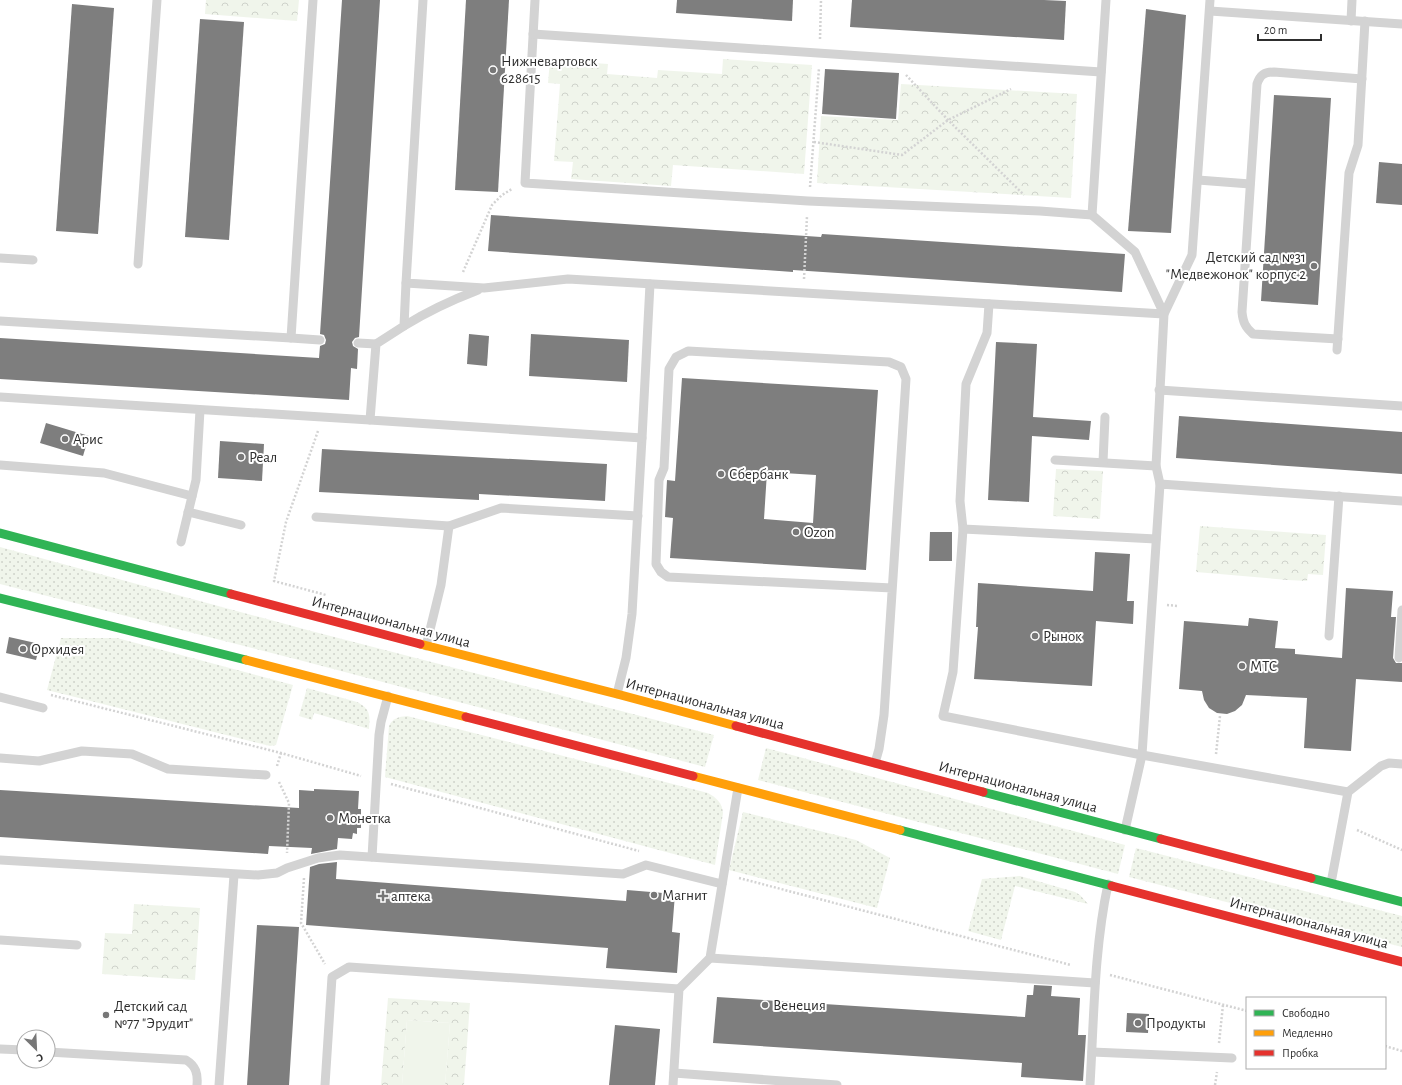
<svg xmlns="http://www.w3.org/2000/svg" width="1402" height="1085" viewBox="0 0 1402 1085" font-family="'Alegreya Sans',sans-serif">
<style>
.grass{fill:url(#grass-dots)}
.park{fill:url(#park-crowns)}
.garden{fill:#f0f5eb}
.building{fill:#7e7e7e;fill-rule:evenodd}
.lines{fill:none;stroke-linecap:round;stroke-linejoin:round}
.path{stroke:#d3d3d3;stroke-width:2.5;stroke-dasharray:2 2;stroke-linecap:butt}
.lane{stroke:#d3d3d3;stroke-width:9}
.fast{stroke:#30b455;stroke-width:9}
.slow{stroke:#ff9f0a;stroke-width:9}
.jam{stroke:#e5322d;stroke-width:9}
.poi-dot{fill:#777;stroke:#fff;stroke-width:1.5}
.labels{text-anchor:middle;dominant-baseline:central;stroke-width:4;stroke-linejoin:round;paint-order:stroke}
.poi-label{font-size:15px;fill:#2e2e2e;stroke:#fff;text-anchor:start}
.street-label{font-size:15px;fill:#2e2e2e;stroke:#fff}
</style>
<defs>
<pattern id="grass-dots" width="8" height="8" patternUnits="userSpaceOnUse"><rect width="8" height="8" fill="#f0f5eb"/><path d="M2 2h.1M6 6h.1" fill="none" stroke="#ced2ca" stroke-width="1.8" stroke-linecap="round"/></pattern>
<pattern id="park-crowns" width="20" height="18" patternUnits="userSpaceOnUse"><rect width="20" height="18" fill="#f0f5eb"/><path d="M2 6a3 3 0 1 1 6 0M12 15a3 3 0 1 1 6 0" fill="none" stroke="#ced2ca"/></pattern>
</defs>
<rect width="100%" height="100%" fill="#fff"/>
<!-- grass -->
<g class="grass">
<path d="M 0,547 L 311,631 L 714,735 L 705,767 L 303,661 L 0,584 Z"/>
<path d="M 61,638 L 117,638 L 293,685 L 276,745 L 270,746 L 47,690 Z"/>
<path d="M 307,688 L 357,702 C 371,709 370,716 369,729 L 314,713 L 312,720 L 299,716 Z"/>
<path d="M 407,716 L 708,793 C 717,798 722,803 723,813 L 715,865 L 385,777 L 389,726 C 393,718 398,717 407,716 Z"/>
<path d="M 766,748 L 1125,845 L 1118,874 L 758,780 Z"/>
<path d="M 743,812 L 856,840 L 890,858 L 877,908 L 729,870 Z"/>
<path d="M 1136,848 L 1402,916 L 1402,947 L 1129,877 Z"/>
<path d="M 1020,876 L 1075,892 L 1080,895 L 1088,904 L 1015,886 L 1001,940 L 968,931 L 982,879 Z"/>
</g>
<!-- park -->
<g class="park">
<path d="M 206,0 L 299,0 L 297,21 L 205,14 Z"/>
<path d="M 723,59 L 812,65 L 804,174 L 673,165 L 671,186 L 571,179 L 573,162 L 554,161 L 560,84 L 548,83 L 550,60 L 608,64 L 607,74 L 657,78 L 658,70 L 722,74 Z"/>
<path d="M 901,84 L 1077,94 L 1071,198 L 817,183 L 821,116 L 898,120 Z"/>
<path d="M 1056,469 L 1103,471 L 1100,519 L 1053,516 Z"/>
<path d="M 1200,526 L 1326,535 L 1323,575 L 1308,574 L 1307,581 L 1288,580 L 1196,572 Z"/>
<path d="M 134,904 L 200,908 L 195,980 L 102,974 L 105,933 L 132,934 Z"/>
<path d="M 388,998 L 470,1003 L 464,1085 L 445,1085 L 450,1023 L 407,1020 L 402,1085 L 381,1085 Z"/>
</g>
<!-- garden -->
<path class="garden" d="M 407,1020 L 450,1023 L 445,1085 L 402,1085 Z"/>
<!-- building -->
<g class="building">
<path d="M 342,0 L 380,0 L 359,337 L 355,338 L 352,342 L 353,346 L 358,349 L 357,369 L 351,368 L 349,400 L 0,379 L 0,338 L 319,358 L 320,346 L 325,344 L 326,340 L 324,335 L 320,334 Z"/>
<path d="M 466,0 L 509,0 L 498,192 L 455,190 Z"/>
<path d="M 677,0 L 793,0 L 792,21 L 676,13 Z"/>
<path d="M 852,0 L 1044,0 L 1066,1 L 1064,40 L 850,27 Z"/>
<path d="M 72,4 L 114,8 L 98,234 L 56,231 Z"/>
<path d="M 1146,9 L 1186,15 L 1171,233 L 1128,231 Z"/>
<path d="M 200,19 L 244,22 L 229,240 L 185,237 Z"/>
<path d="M 825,69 L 899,73 L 896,119 L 822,114 Z"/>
<path d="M 1274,95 L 1331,98 L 1318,305 L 1261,301 Z"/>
<path d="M 1379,162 L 1402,164 L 1402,205 L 1376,203 Z"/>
<path d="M 491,215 L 821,237 L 822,234 L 1125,254 L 1122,292 L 793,270 L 793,272 L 488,251 Z"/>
<path d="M 469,334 L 489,336 L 487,366 L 467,364 Z"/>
<path d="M 531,334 L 629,340 L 627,382 L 529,376 Z"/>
<path d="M 996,342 L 1037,344 L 1033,417 L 1091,421 L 1089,440 L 1032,436 L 1029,502 L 988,500 Z"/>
<path d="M 682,378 L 878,390 L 866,570 L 670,558 L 673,518 L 665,517 L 667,480 L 675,481 ZM 767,472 L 816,475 L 813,523 L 764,519 Z"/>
<path d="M 1179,416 L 1402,432 L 1402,474 L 1176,458 Z"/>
<path d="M 46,423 L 89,436 L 83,456 L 40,443 Z"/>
<path d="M 220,441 L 264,444 L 262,481 L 218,478 Z"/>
<path d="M 322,449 L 607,464 L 605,501 L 479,494 L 479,500 L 319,492 Z"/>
<path d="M 930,532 L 952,532 L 952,561 L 929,561 Z"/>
<path d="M 1095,552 L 1130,554 L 1127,601 L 1134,601 L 1133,624 L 1096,621 L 1092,686 L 974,679 L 978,627 L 976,627 L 978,583 L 1093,591 Z"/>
<path d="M 1346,588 L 1393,591 L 1391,617 L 1396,617 L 1393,658 L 1396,663 L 1402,663 L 1402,682 L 1356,679 L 1351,751 L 1304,748 L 1307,698 L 1246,695 L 1242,705 L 1235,711 L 1227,714 L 1217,713 L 1209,708 L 1204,700 L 1202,691 L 1179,689 L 1184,621 L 1248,626 L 1249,618 L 1278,621 L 1275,648 L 1295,649 L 1295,654 L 1342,658 Z"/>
<path d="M 9,637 L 40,644 L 36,660 L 6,653 Z"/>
<path d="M 314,789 L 359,791 L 358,809 L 361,809 L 361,828 L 357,828 L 357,834 L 353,833 L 352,839 L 338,838 L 337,849 L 311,854 L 312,848 L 269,846 L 268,854 L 0,837 L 0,790 L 299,808 L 299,790 L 314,791 Z"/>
<path d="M 337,862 L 336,879 L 626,901 L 627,890 L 675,894 L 672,932 L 680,933 L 677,973 L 606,968 L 608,948 L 306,925 L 310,867 L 319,864 Z"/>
<path d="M 257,925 L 299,927 L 289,1085 L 247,1085 Z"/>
<path d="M 1034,985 L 1052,986 L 1051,996 L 1080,998 L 1078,1035 L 1086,1035 L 1083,1081 L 1021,1077 L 1022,1063 L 713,1043 L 717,997 L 1025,1017 L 1027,995 L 1033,995 Z"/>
<path d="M 1127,1013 L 1149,1014 L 1148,1033 L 1126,1032 Z"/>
<path d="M 615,1025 L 660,1029 L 655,1085 L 609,1085 Z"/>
</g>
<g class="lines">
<!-- path -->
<g class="path">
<path d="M 820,39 L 821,0"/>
<path d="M 906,75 L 948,120 L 1024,195"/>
<path d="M 814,142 L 902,155 L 948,120 L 1011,89"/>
<path d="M 810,187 L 819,68"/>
<path d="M 463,272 L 492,205 L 502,195 L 512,189"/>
<path d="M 804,279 L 807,216"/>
<path d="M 318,431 L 286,522 L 274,581 L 326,595"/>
<path d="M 1167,605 L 1178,606"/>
<path d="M 51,695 L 281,753 L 361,776"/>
<path d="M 1216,754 L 1220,716"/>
<path d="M 277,766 L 281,753"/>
<path d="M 279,782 L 289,803 L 287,853"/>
<path d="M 391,784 L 639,851"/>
<path d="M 1357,830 L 1402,850"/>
<path d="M 304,878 L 301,923 L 325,964"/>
<path d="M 739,878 L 1071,965"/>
<path d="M 1110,975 L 1247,1011"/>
<path d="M 1219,1043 L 1223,1005"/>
<path d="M 1385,1046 L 1402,1051"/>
<path d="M 1215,1085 L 1217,1072"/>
</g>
<!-- lane -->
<g class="lane">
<path d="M 423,0 L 406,283 L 484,288 L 568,279 L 1164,314 L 1135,252 L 1092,215"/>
<path d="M 535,0 L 525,183 L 808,201 L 1040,211 L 1092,215 L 1106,0"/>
<path d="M 1210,11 L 1402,24"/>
<path d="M 1351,21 L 1352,0"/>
<path d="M 533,34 L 1101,72"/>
<path d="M 1198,180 L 1250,184"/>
<path d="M 0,258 L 33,260"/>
<path d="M 138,264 L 157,0"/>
<path d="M 406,283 L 404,326 L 376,344 L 370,420 L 642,438 L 632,614 L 626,658 L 617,694"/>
<path d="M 989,304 L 987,333 L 966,384 L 960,501 L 963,529 L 953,672 L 943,716 L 1142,755 L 1348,792"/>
<path d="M 0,321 L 291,338 L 313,0"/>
<path d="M 404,326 C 428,311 452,300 478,290"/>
<path d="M 291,338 L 320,340"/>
<path d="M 1338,339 L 1253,334 C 1245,327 1243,322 1242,312 L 1257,84 C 1260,75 1264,72 1274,72 L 1362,79"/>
<path d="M 358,343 L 376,344"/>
<path d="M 1337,350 L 1349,173 L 1358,145 L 1365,21"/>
<path d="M 1159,390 L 1402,406"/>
<path d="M 0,397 L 370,420"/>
<path d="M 642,438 L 650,284"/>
<path d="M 1055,460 L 1156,466"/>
<path d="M 1103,462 L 1105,417"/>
<path d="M 0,465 L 104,473 L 192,496"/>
<path d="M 1160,484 L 1156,466 L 1164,314 L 1192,255 L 1210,0"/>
<path d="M 188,512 L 241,525"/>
<path d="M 316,517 L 449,526 L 501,508 L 638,516"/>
<path d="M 963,529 L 1156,539"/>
<path d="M 181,542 L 196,480 L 200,410"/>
<path d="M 1329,636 L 1339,496"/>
<path d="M 426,646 L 441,585 L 449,526"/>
<path d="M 1399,658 L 1402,610"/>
<path d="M 0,697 L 43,708"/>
<path d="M 0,758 L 39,761 L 82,751 L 132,754 L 168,769 L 266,775"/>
<path d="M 875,763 L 879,749 L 884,715 L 906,379 L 901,367 L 889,362 L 688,351 L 676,357 L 669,369 L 664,468 L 659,480 L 656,564 L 661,572 L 668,577 L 892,588"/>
<path d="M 1125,830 L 1142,755 L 1160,484 L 1402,501"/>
<path d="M 372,857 L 379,735 L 381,722 L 388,696"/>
<path d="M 0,860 L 258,875 L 277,873 L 287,868 L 318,858 L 340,855 L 623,874 L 646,865 L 722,884"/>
<path d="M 1331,883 L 1348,792 L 1381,766 L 1389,763 L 1402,764"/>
<path d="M 0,940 L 77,945"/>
<path d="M 710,958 L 1095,983"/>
<path d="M 0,1049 L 24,1050"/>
<path d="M 48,1052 L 186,1060 C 196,1066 198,1074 197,1085"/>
<path d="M 1092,1052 L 1232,1058"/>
<path d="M 674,1073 L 837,1085"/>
<path d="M 219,1085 L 234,875"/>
<path d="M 325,1085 L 332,977 L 349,967 L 679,989"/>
<path d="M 673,1085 L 679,989 L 710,958 L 738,788"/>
<path d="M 1090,1085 C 1094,1018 1094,950 1108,884"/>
</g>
<!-- fast -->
<g class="fast">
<path d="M 0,533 L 231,594"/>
<path d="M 0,598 L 246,660"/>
<path d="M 983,792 L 1161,839"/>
<path d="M 900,830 L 1112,886"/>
<path d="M 1311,878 L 1402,902"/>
</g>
<!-- slow -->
<g class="slow">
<path d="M 420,644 L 617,694 L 736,726"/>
<path d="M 246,660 L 466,717"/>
<path d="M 693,776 L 900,830"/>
</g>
<!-- jam -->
<g class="jam">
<path d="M 231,594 L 420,644"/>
<path d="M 466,717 L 693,776"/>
<path d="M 736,726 L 983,792"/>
<path d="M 1161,839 L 1311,878"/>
<path d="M 1112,886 L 1402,962"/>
</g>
</g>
<!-- markers -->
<g class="poi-dot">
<circle cx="493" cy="70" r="4"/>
<circle cx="1314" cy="266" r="4"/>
<circle cx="65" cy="439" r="4"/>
<circle cx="241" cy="457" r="4"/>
<circle cx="721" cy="474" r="4"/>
<circle cx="796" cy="532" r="4"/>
<circle cx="1035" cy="636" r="4"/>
<circle cx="23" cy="649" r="4"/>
<circle cx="1242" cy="666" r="4"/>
<circle cx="330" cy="818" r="4"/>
<circle cx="654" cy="895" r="4"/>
<path d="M381 890h4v4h4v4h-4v4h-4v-4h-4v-4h4z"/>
<circle cx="765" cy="1005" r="4"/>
<circle cx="106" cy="1015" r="4"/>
<circle cx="1138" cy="1023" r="4"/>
</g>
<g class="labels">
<!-- poi labels -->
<g class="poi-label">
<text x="501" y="61">Нижневартовск<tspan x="501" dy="17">628615</tspan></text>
<text x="1306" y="257" text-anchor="end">Детский сад №31<tspan x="1306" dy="17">"Медвежонок" корпус 2</tspan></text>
<text x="73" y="439">Арис</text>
<text x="249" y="457">Реал</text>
<text x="729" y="474">Сбербанк</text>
<text x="804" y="532">Ozon</text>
<text x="1043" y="636">Рынок</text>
<text x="31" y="649">Орхидея</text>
<text x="1250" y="666">МТС</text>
<text x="338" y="818">Монетка</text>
<text x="662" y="895">Магнит</text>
<text x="391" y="896">аптека</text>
<text x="773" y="1005">Венеция</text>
<text x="114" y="1006">Детский сад<tspan x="114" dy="17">№77 "Эрудит"</tspan></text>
<text x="1146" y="1023">Продукты</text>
</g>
<!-- street labels -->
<g class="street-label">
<text transform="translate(391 622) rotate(15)">Интернациональная улица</text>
<text transform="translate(705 704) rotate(15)">Интернациональная улица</text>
<text transform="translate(1018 787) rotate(15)">Интернациональная улица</text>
<text transform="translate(1309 923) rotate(15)">Интернациональная улица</text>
</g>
</g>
<!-- legend -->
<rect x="1246" y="997" width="140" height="72" fill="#ffffff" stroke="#ababab"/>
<rect x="1254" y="1010" width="20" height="6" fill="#30b455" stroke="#ababab"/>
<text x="1282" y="1017" font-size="12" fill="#2e2e2e">Свободно</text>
<rect x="1254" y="1030" width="20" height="6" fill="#ff9f0a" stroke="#ababab"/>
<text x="1282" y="1037" font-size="12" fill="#2e2e2e">Медленно</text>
<rect x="1254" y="1050" width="20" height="6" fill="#e5322d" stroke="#ababab"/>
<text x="1282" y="1057" font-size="12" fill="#2e2e2e">Пробка</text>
<!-- north arrow -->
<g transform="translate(36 1049) rotate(156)"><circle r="19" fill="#ffffff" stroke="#ababab"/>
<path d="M0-3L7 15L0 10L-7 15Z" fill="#777777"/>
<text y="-6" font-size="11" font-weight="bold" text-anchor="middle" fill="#2e2e2e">С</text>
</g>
<!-- scale -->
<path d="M1258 34v6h63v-6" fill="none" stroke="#2e2e2e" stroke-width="2"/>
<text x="1264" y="34" font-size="12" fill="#2e2e2e" stroke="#ffffff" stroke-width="3" paint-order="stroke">20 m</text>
</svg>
